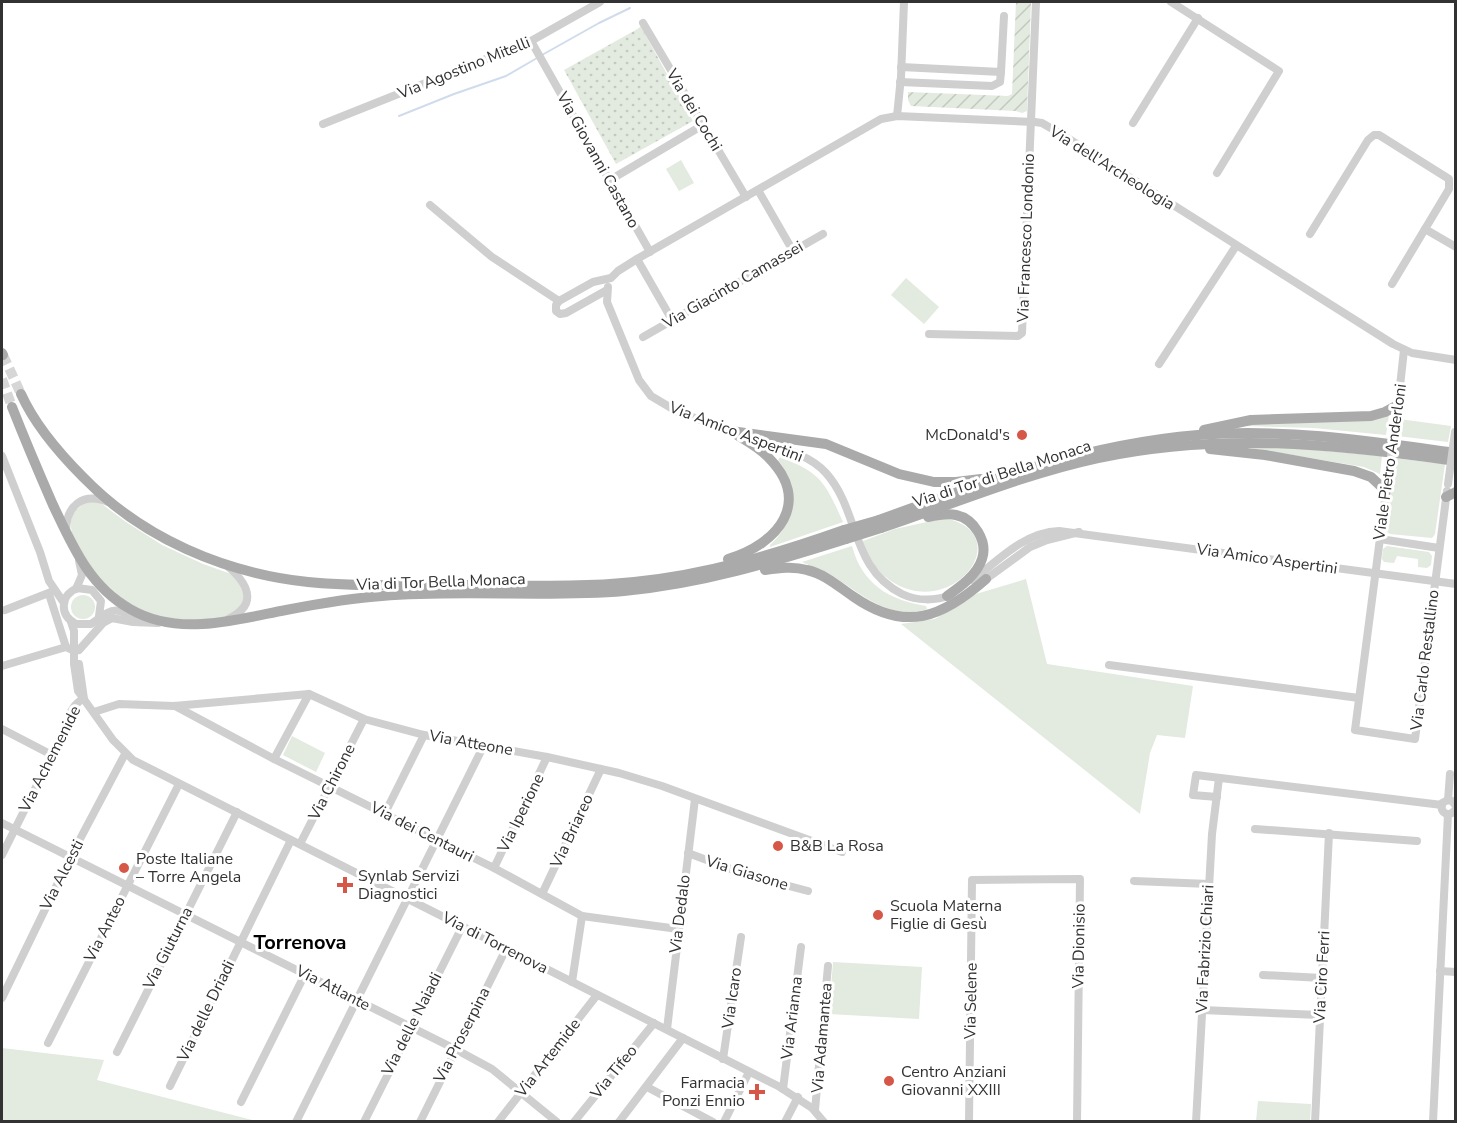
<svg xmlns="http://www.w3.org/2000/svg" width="1457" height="1123" viewBox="0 0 1457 1123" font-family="'Nunito Sans',sans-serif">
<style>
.grass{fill:#e3eadf}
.park{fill:url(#park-dots)}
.garden{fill:url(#garden-furrows)}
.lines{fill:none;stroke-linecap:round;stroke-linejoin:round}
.stream{stroke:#d0dceb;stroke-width:2}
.major-tunnel{stroke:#d6d6d6;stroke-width:10;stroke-dasharray:10 5;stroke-linecap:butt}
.minor{stroke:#cfcfcf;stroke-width:8}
.major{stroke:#aaa;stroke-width:10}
.minor-bridge{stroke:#cfcfcf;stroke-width:8}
.major-bridge{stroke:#aaa;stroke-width:10}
.poi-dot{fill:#d65647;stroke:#fff;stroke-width:2}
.labels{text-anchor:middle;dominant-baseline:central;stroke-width:6;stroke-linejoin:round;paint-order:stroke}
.street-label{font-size:16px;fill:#323232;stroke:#fff}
.poi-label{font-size:16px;fill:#323232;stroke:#fff;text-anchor:start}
.quarter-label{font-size:20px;font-weight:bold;fill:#000;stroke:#fff}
</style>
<defs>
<pattern id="park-dots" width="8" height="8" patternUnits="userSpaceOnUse" patternTransform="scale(1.5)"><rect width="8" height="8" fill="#e3eadf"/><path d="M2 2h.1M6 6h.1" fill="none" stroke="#c3c9c0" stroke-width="1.8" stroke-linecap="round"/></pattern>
<pattern id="garden-furrows" width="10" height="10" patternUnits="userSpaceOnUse" patternTransform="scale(1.5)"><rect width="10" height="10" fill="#e3eadf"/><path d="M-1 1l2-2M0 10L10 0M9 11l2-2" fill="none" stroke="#c3c9c0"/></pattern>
</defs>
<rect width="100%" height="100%" fill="#fff"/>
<!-- grass -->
<g class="grass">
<path d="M 681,160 L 694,183 L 679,191 L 666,169 Z"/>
<path d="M 906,278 L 939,307 L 924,324 L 891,295 Z"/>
<path d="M 1389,415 L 1386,435 L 1314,428 L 1245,426 L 1245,423 Z"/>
<path d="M 1399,419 L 1451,426 L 1448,442 L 1397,436 Z"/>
<path d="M 1250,448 L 1293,448 L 1382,456 L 1380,474 L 1364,467 Z"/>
<path d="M 780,457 C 821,473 825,482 843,522 L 770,547 L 770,545 C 795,523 799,487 778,460 Z"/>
<path d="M 1393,458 L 1445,464 L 1435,534 L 1432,538 L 1390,534 L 1387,532 L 1385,526 Z"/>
<path d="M 86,502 L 99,502 L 126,522 L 162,545 L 203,564 L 234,575 L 245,594 C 244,598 242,604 240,607 C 231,618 214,619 201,620 C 181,620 156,619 138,609 C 115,596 70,552 71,524 C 71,513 78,508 86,502 Z"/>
<path d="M 945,518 C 1017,534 956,617 896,584 C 879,575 869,559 863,541 L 895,529 Z"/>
<path d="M 852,546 C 862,584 889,600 926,606 L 927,609 C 888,622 859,591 828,573 C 820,568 810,566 802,562 Z"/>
<path d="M 1387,546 L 1429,552 L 1432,556 L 1431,565 L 1427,568 L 1418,567 L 1418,559 L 1397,556 L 1394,563 L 1384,562 L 1382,559 L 1383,549 Z"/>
<path d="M 1026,579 L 1047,664 L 1193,686 L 1185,738 L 1157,735 L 1150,753 L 1140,814 L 901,624 L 935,619 L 976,594 Z"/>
<circle cx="83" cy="607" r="12"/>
<path d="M 292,736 L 325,753 L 316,772 L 283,755 Z"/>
<path d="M 833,962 L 922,967 L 919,1019 L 829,1014 Z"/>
<path d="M 2,1048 L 104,1060 L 97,1080 L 256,1121 L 2,1121 Z"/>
<path d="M 1258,1101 L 1311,1104 L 1310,1121 L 1256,1121 Z"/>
</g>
<!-- park -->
<path class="park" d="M 641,27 L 693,121 L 616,164 L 564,70 Z"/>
<!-- garden -->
<path class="garden" d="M 1016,2 L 1031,2 L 1027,111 L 1022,113 L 1016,111 L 911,106 L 908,100 L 908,92 L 1008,96 L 1012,94 Z"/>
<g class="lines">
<!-- stream -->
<g class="stream">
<path d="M 542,55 L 599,23 L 630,8"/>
<path d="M 399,116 L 454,94 L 506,76 L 537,58"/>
</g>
<!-- major-tunnel -->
<g class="major-tunnel">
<path d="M 3,355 L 21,394"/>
<path d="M 2,379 L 12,407"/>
</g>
<!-- minor -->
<g class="minor">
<path d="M 1171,2 L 1279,71 L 1217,173"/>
<path d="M 643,23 L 746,197"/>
<path d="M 531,41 L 650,252"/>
<path d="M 901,67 L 1001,72 L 1004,16"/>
<path d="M 900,82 L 992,86 L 1000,82 L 1001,72"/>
<path d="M 897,116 L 901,77 L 904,2"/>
<path d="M 1133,123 L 1198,18"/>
<path d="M 323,124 L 531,41 L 600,2"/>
<path d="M 610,180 L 703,125"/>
<path d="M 758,190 L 793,251"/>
<path d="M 430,205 L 492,257 L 559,301"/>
<path d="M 1310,234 L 1368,140 L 1374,135 L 1379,135 L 1449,179 L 1449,189 L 1425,229 L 1456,247"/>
<path d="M 637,259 L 672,320"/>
<path d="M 1392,284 L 1425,229"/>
<path d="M 608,287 L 607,302 L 639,380 L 651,396 L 678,412 L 735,432"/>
<path d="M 607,290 L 566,313 L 560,314 L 556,311 L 556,305 L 559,301 L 593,282 L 611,278 L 618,271 L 637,259 L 881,119 L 897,116 L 1035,122 L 1042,123 L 1061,134 L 1393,344 L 1412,353 L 1456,360"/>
<path d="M 929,334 L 1018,336 L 1022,333 L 1036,2"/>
<path d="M 643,337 L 823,234"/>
<path d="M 1159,364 L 1236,246"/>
<path d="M 1396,422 L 1404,350"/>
<path d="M 747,437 C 773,446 807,452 826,473 C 860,511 850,568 902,594 C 917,601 935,601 951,595"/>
<path d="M 2,456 L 40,552 L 49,581 L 64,603"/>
<path d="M 1388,477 L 1355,730 L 1415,739 L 1447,491"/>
<path d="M 66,532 C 66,505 83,492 108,502"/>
<path d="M 1380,539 L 1439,548"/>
<path d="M 226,565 C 247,582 260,604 228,619"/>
<path d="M 973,580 C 998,560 1025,532 1059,531 L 1456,584"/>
<path d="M 982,582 L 1030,547 L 1047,540 L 1079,532"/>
<path d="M 76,589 L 82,575 L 79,561"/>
<path d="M 49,594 L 66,647 L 70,649"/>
<path d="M 5,610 L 51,592"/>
<path d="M 99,616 L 101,601 L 92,590 L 77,588 C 60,596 59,615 76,624 L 91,624 C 114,608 114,605 140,622"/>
<path d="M 71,622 L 74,631 L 74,664 L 78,691 L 113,740 L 133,760 L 778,1086 L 812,1108 L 824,1122"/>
<path d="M 79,650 L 103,623 L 112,618 L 133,622 L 158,623"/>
<path d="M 79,664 L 84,699"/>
<path d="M 1109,665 L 1359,698"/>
<path d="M 2,666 L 66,647"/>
<path d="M 175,706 L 274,759 L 494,868 L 582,916 L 678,929"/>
<path d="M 94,712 L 119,704 L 174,706 L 309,694 L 364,719 L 424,735 L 547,757 L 619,773 L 662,786 L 842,852"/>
<path d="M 2,729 L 52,755"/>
<path d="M 274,759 L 309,694"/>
<path d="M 1217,797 L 1193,795 L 1196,775 L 1442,805"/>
<path d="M 1448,800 L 1450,774"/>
<path d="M 1456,806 L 1452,801 L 1448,800 L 1442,803 C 1440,811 1445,816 1452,813 L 1456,809"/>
<path d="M 385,813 L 424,735"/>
<path d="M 2,823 L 455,1049 L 492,1069 L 557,1122"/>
<path d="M 1255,829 L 1417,841"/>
<path d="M 300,844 L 364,719"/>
<path d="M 688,853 L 744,874 L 808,891"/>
<path d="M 2,855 L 71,717 L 69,715 C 73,708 77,701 84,699"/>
<path d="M 494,868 L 547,757"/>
<path d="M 1134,881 L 1209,884"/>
<path d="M 542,894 L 601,769"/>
<path d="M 1440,971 L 1456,972"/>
<path d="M 1263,975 L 1322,978"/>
<path d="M 572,982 L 582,916"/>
<path d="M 2,998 L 70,858 L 125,754"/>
<path d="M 1202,1010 L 1320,1015"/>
<path d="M 667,1029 L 695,799"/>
<path d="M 48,1043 L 179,784"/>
<path d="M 117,1052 L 237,812"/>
<path d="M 723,1059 L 741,937"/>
<path d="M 170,1086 L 291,840"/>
<path d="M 647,1087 L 713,1122"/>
<path d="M 783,1089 L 801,947"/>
<path d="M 241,1102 L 305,974"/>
<path d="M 815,1110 L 828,966"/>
<path d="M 296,1122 L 484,745"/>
<path d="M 364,1122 L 462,927"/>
<path d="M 420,1122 L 506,949"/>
<path d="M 498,1122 L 597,995"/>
<path d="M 574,1122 L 654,1023"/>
<path d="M 619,1122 L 683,1038"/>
<path d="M 724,1122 L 749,1072"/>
<path d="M 785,1122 L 798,1097"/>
<path d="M 969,1122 L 972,880 L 1080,879 L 1077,1122"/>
<path d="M 1196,1122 L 1212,834 L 1219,778"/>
<path d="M 1315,1122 L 1329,833"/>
<path d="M 1433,1122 L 1448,814"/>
</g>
<!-- major -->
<g class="major">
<path d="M 2,353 L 3,355"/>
<path d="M 21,394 C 35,425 59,453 83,477 C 142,538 224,573 308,582 C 358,587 412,585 462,585 C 519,585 577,588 634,582 C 706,575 776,554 844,530"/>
<path d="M 12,407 C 25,440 39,473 53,505 C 72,545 89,586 130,609 C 178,637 234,620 286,610 C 317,604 349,598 382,596 C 462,589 544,598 624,591 C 701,584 773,562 846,539"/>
<path d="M 1204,430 L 1251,420 L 1371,416 L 1385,412 L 1398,405"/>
<path d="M 731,431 L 826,444 L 899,474 L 934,482 L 956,482 L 981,479"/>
<path d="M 1210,449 L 1265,455 L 1354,471 L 1371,477 L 1386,491"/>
<path d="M 1446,497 L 1456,492"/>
<path d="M 928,517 C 937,515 947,513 956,515 C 974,519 988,541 982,559 C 977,575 960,587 947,596"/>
<path d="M 879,520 C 983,482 1087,444 1198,435 C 1285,428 1370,441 1456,453"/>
<path d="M 881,528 C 953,504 1024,474 1098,458 C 1221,432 1333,444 1456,461"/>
<path d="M 728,559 C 778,544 813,502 768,457 C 759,447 745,440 734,433"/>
<path d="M 765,570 C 779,568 793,566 807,570 C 825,574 839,587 854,597 C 906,633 943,617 986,579"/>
</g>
<!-- minor-bridge -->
<g class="minor-bridge">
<path d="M 1388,477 L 1396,422"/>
<path d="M 1448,484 L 1455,432"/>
</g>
<!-- major-bridge -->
<g class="major-bridge">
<path d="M 844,530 L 879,520"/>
<path d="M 846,539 L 881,528"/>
</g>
</g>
<!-- markers -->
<g class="poi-dot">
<circle cx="1022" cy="435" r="6"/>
<circle cx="778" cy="846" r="6"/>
<circle cx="124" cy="868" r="6"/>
<path d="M342 876h6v6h6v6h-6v6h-6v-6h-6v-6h6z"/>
<circle cx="878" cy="915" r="6"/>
<circle cx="889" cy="1081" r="6"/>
<path d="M754 1083h6v6h6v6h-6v6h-6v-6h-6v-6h6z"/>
</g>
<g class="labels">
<!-- street labels -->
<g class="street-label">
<text transform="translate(464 68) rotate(-22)">Via Agostino Mitelli</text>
<text transform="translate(694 110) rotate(59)">Via dei Cochi</text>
<text transform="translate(598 160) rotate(61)">Via Giovanni Castano</text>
<text transform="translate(1112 168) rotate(32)">Via dell'Archeologia</text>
<text transform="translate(1026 238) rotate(-88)">Via Francesco Londonio</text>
<text transform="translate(733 285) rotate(-30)">Via Giacinto Camassei</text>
<text transform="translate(736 432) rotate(21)">Via Amico Aspertini</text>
<text transform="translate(1390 462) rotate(-82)">Viale Pietro Anderloni</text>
<text transform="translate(1002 474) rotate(-18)">Via di Tor di Bella Monaca</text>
<text transform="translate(1267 559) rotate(8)">Via Amico Aspertini</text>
<text transform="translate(441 582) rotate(-2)">Via di Tor Bella Monaca</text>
<text transform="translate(1425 660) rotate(-83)">Via Carlo Restallino</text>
<text transform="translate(471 743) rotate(10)">Via Atteone</text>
<text transform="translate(50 759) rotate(-63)">Via Achemenide</text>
<text transform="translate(332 782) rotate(-63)">Via Chirone</text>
<text transform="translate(521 813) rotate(-64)">Via Iperione</text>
<text transform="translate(572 831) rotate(-65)">Via Briareo</text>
<text transform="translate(422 832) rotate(27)">Via dei Centauri</text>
<text transform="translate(747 873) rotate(17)">Via Giasone</text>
<text transform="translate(62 875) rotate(-63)">Via Alcesti</text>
<text transform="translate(680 914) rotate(-83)">Via Dedalo</text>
<text transform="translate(105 929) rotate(-63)">Via Anteo</text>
<text transform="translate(495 943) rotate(27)">Via di Torrenova</text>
<text transform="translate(1079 946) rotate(-89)">Via Dionisio</text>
<text transform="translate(168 948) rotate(-63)">Via Giuturna</text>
<text transform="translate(1205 949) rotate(-87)">Via Fabrizio Chiari</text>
<text transform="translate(1322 977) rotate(-87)">Via Ciro Ferri</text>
<text transform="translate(333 988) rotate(27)">Via Atlante</text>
<text transform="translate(732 998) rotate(-82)">Via Icaro</text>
<text transform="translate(971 1001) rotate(-89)">Via Selene</text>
<text transform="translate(206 1011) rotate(-64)">Via delle Driadi</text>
<text transform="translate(792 1018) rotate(-83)">Via Arianna</text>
<text transform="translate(412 1024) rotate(-63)">Via delle Naiadi</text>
<text transform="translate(462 1035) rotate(-63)">Via Proserpina</text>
<text transform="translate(822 1038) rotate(-85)">Via Adamantea</text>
<text transform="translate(548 1058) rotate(-52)">Via Artemide</text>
<text transform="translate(614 1072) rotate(-51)">Via Tifeo</text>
</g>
<!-- poi labels -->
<g class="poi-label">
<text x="1010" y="435" text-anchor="end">McDonald's</text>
<text x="790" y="846">B&amp;B La Rosa</text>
<text x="136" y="859">Poste Italiane<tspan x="136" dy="18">– Torre Angela</tspan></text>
<text x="358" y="876">Synlab Servizi<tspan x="358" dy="18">Diagnostici</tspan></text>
<text x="890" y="906">Scuola Materna<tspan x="890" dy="18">Figlie di Gesù</tspan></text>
<text x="901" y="1072">Centro Anziani<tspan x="901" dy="18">Giovanni XXIII</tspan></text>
<text x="745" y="1083" text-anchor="end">Farmacia<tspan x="745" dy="18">Ponzi Ennio</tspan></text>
</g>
<!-- quarter labels -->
<g class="quarter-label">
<text x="300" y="942">Torrenova</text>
</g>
</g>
<!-- border -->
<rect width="1457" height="1123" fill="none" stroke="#323232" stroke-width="6"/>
</svg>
